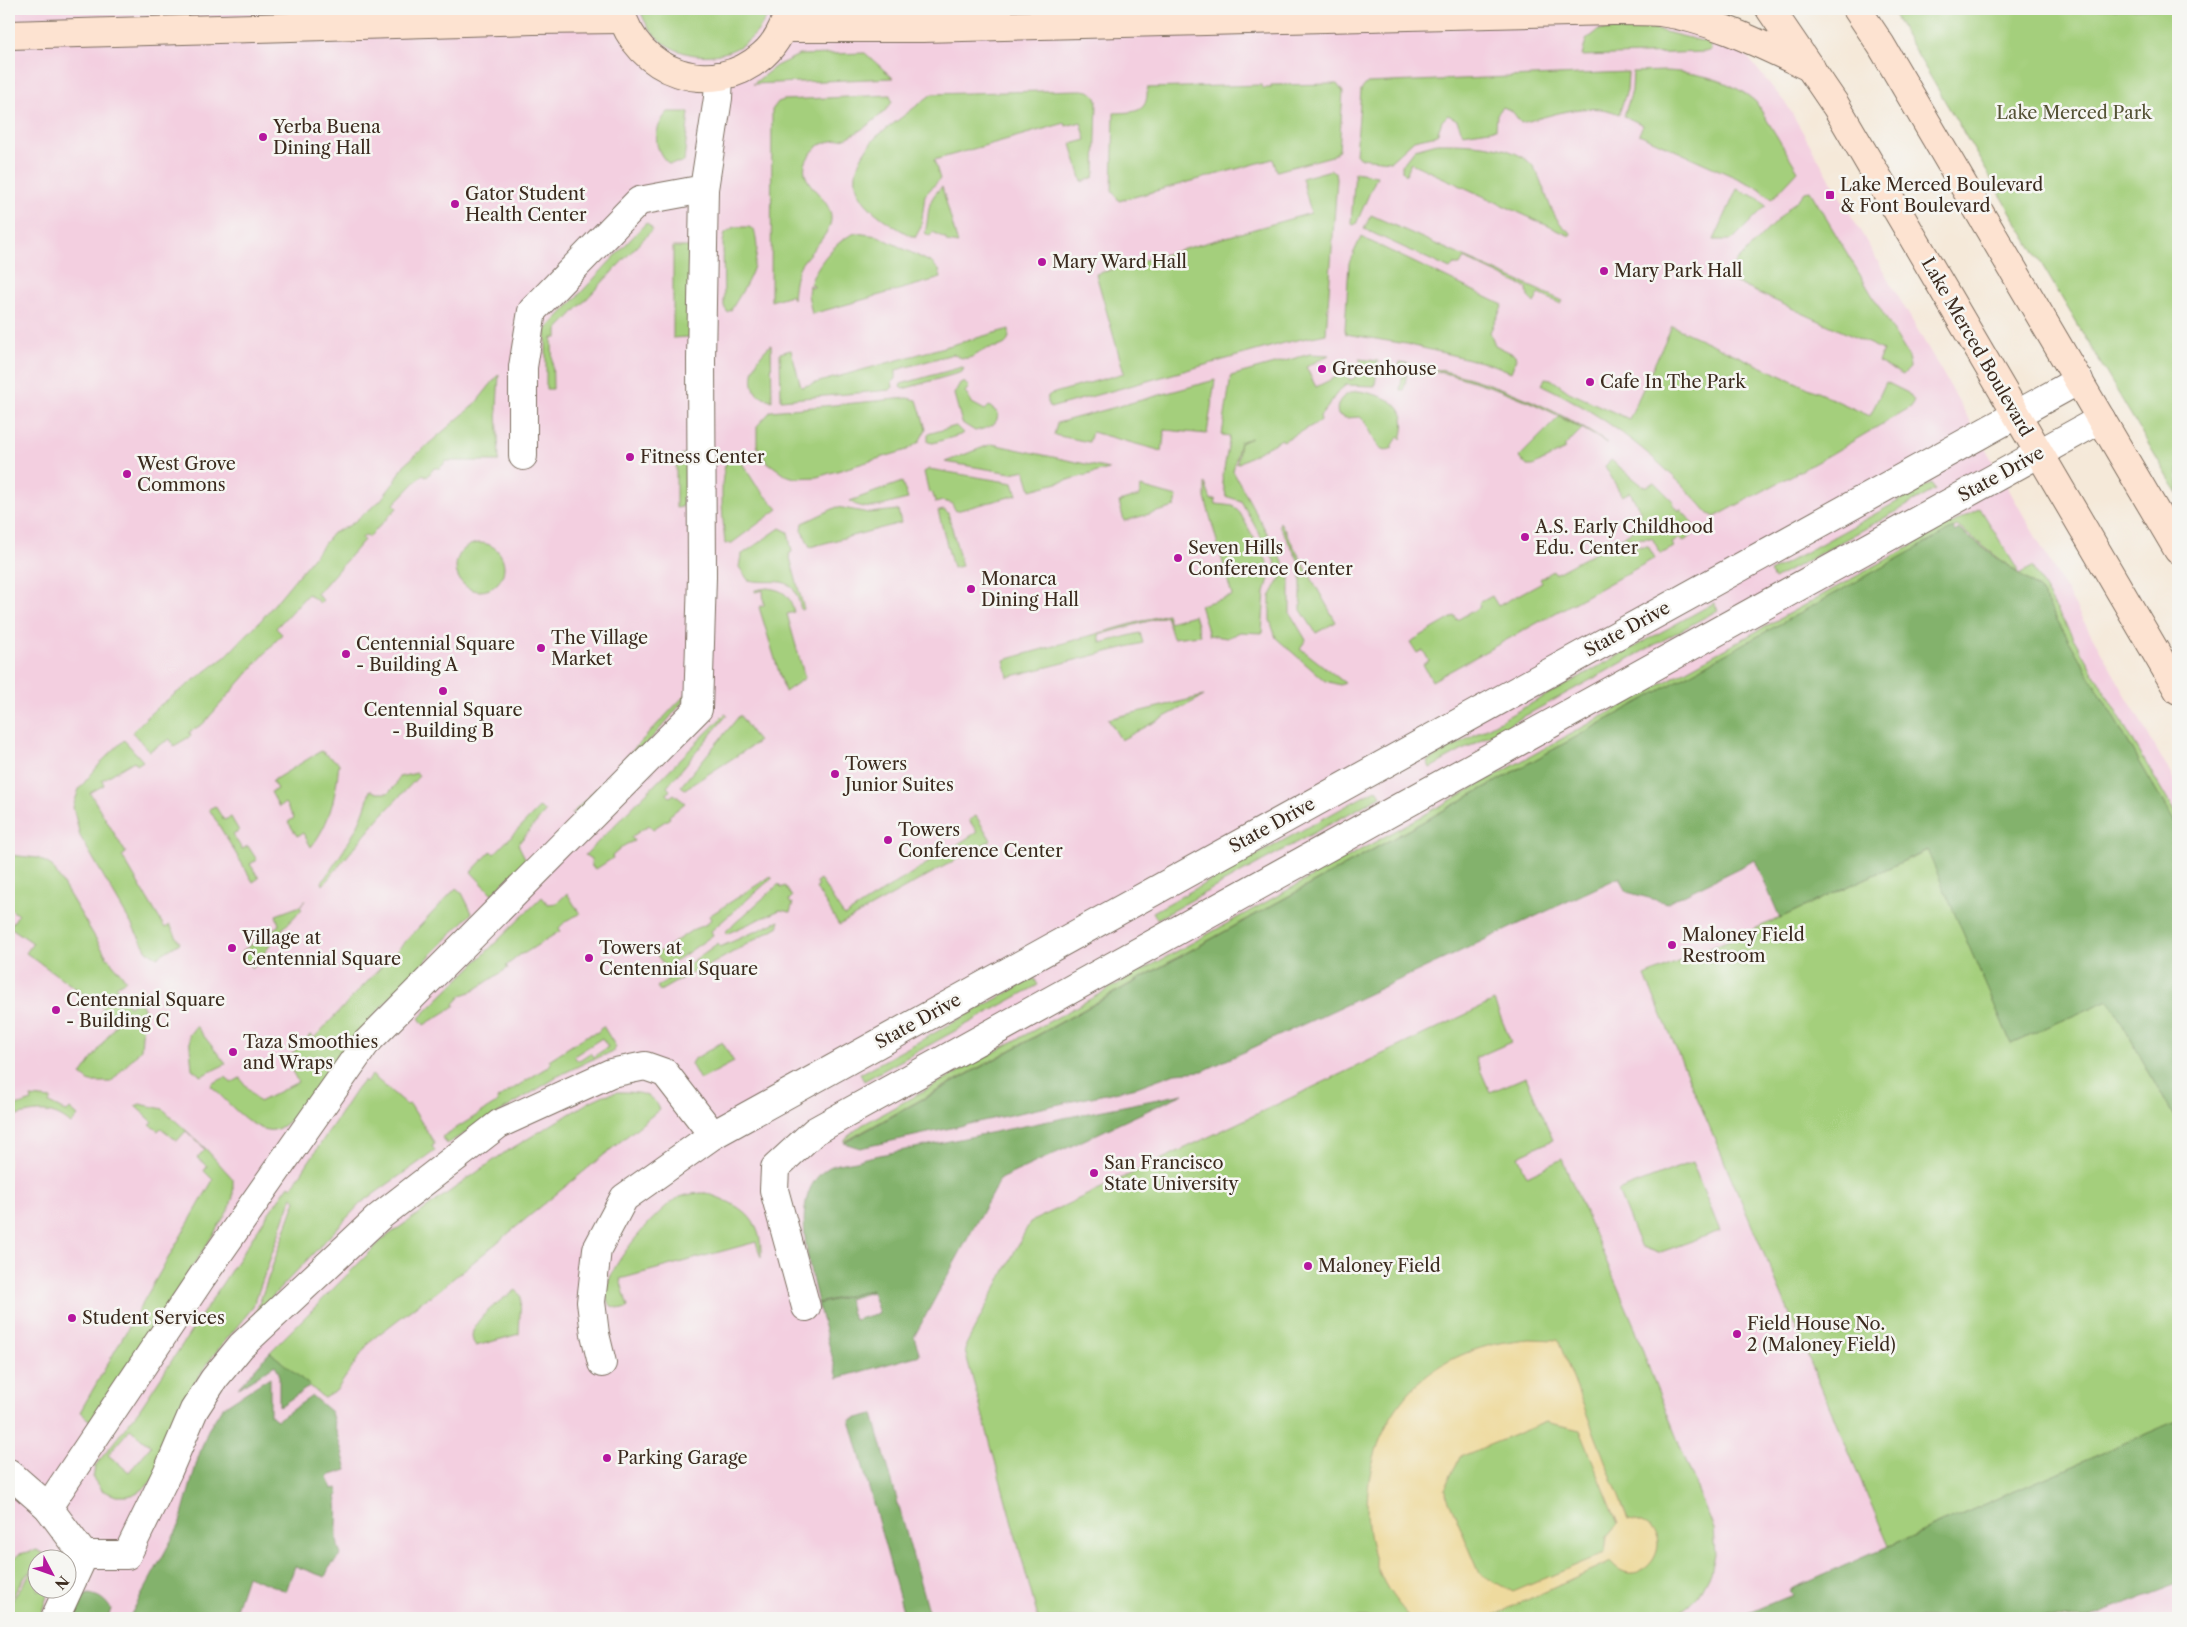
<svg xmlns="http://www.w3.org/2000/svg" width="2187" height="1627" viewBox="0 0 2187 1627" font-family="'Libre Caslon Text',serif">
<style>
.built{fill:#f3cfe0;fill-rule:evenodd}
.green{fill:#a4cf7c;stroke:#707c4d;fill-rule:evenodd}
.forest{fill:#83b26c;stroke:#5f6e45;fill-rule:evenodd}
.sand{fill:#eeda9e;stroke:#94825e;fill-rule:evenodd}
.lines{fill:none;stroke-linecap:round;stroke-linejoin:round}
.street-casing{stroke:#7c6d5f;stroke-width:30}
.secondary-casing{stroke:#7c6d5f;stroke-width:30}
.street{stroke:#fff;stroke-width:28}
.secondary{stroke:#fde3d1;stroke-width:28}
.poi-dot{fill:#b5179e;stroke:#f6f6f2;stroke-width:2}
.labels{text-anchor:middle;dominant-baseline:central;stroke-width:5;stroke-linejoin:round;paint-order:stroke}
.park-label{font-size:18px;fill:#555336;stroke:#f6f6f2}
.poi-label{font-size:18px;fill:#3b2a1e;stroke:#f6f6f2;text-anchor:start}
.street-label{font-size:18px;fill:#3b2a1e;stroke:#f6f6f2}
</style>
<rect width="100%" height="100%" fill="#f6f6f2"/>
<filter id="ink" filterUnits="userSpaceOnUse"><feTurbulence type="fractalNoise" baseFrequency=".02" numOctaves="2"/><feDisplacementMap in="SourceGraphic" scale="10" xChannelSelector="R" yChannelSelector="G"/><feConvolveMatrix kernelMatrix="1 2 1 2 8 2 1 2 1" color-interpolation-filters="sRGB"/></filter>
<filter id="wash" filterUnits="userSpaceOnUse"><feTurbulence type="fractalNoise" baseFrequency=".0096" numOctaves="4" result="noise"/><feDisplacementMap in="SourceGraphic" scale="20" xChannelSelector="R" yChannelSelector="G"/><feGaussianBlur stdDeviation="1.12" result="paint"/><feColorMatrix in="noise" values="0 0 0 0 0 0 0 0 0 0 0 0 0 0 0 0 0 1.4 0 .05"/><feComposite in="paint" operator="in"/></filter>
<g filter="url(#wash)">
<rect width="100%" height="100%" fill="#f5e9d9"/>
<!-- built -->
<path class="built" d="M 9,9 L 1708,9 L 1787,105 L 1938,365 L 2178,787 L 2178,1618 L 9,1618 ZM 38,1560 L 68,1560 L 68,1590 L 38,1590 Z"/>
<!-- green -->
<g class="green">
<path d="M 640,9 L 769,9 C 751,71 658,71 640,9 Z"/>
<path d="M 1891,9 L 2178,9 L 2178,494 L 1904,32 Z"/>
<path d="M 1645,27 L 1710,43 L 1711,50 L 1705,52 L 1582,56 L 1586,40 L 1599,30 Z"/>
<path d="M 865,53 L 893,78 L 753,84 L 776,66 L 799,55 Z"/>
<path d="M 1667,71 C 1700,73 1731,80 1756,102 L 1798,171 L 1772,199 L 1759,188 L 1639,134 L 1643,125 L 1624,116 L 1632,91 L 1633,72 Z"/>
<path d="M 1628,72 L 1627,90 L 1619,114 C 1588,100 1551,116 1521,123 L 1512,111 L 1503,107 L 1497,114 L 1496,129 L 1463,134 L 1457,120 L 1448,115 L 1442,121 L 1437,135 L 1414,140 L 1391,161 L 1359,158 L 1356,154 L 1361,90 L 1367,83 Z"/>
<path d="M 1337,84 L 1343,92 L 1339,150 L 1332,156 L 1277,171 L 1273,159 L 1119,201 L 1112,190 L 1114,113 C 1133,112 1149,114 1147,88 L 1262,85 L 1262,88 L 1271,88 L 1271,85 Z"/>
<path d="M 1078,90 C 1087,90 1095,91 1097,101 L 1095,172 L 1094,177 L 1082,182 L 1071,144 L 1086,140 L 1081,122 L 1066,126 L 1065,123 L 934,160 L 940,179 L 925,195 L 921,227 L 915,238 L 915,236 L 911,236 C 867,211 832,187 876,137 L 932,94 Z"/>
<path d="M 890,95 L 892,102 C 885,114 858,134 845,138 C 833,142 823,140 814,150 C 785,181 832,193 831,219 C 831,234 808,253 800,266 C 795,277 794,288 793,299 L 791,295 L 771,301 L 772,110 L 778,102 L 784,100 Z"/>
<path d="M 668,112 L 689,112 L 684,162 L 669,164 C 652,149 653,128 668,112 Z"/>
<path d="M 1437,143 C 1465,143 1514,143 1533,166 C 1539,174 1542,186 1546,195 C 1551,209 1557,224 1571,233 L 1570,236 L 1411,163 L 1406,175 L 1402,171 L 1402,165 L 1415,149 Z"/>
<path d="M 1331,170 L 1336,173 L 1337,179 L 1326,334 L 1288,342 L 1050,408 L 1047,401 L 1048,396 L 1051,394 L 1124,373 L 1096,274 L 1311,213 L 1302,178 Z"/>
<path d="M 1355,172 L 1377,176 L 1356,224 L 1353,225 L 1351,223 Z"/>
<path d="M 942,187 L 958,244 L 947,242 L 946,239 L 933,232 L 930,236 L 925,233 C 930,214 925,201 942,187 Z"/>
<path d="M 1737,189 L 1758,198 L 1766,206 L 1732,240 L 1714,240 Z"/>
<path d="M 1810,191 L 1909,357 L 1910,368 L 1903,375 L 1878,362 L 1883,350 L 1732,281 C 1735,275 1733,269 1735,263 L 1805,192 Z"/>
<path d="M 1371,215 L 1563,301 L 1561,304 L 1539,294 L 1534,303 L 1528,297 L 1527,288 L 1464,258 L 1460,265 L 1454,265 L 1450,269 L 1364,229 Z"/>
<path d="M 646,223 L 651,227 L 652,230 L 557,330 L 557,338 L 552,338 L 553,389 L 546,389 L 546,330 Z"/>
<path d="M 734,227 L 749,227 L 754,230 C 764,260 746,285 731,310 L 727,312 L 724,306 L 723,242 L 725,233 Z"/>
<path d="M 856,233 L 878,236 L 932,263 L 939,270 L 941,278 L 812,314 L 808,295 L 809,285 L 811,288 L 814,287 L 813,284 L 810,285 C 815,266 838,238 856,233 Z"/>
<path d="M 1361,237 L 1503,305 L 1490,332 L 1495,345 L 1515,355 L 1516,359 L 1511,372 L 1494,365 L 1406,344 L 1346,334 L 1345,330 L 1349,263 Z"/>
<path d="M 673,247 L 690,247 L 689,337 L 673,338 Z"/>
<path d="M 1672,326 L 1870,416 L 1886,382 L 1908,393 L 1914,401 L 1911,407 L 1826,457 L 1715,517 L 1709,514 C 1662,460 1607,416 1542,385 L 1545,378 L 1551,379 L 1569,392 L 1629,419 Z"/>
<path d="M 1009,329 C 1009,334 1010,340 1005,344 C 1001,347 995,347 990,348 C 975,352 971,365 953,354 L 896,370 L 896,379 L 892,382 L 893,387 L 890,390 L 781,400 L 780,353 L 791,350 L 801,387 Z"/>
<path d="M 771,345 L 772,401 L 757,394 C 746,378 757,355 771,345 Z"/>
<path d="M 1310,354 L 1329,355 L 1306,367 L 1316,387 L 1346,372 L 1350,380 L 1356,377 L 1352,369 L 1362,364 L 1359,359 L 1378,361 L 1375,386 L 1346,385 C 1332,395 1331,406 1320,416 L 1321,421 L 1283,441 L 1282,439 L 1237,464 L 1240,443 L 1251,438 L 1240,442 L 1233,471 L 1290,575 L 1290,613 L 1306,640 L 1300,648 L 1345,683 L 1340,685 L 1325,681 L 1276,638 L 1270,620 L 1270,597 L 1282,575 L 1241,501 L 1225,496 L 1226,495 L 1222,480 L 1230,436 L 1222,435 L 1231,376 Z"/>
<path d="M 1400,362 C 1476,375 1542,399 1607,443 C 1540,402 1485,380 1408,365 L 1404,390 L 1400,390 L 1404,367 L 1399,366 Z"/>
<path d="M 962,367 L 964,368 L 962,372 L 903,389 L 900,387 L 901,384 Z"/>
<path d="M 499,374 L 497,407 L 499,461 L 446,461 L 440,468 L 434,468 L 427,477 L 423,474 L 394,504 L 397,508 L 369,537 L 366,535 L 362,538 L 364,540 L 317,594 L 323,600 L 320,603 L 308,594 L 276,628 L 282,634 L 203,724 L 189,732 L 191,736 L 174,746 L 170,739 L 149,751 L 132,732 L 155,709 L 225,657 L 262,619 L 333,533 L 350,525 L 380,501 L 396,480 L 404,465 L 475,404 Z"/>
<path d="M 1215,380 L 1207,434 L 1165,430 L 1162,451 L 1092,432 L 1089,442 L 1054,435 L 1057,423 Z"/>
<path d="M 964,382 L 969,387 L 965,392 L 972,403 L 985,410 L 989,406 L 998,413 C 998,427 986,428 975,431 L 962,423 L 954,394 L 960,383 Z"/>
<path d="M 1359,391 C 1386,396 1412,404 1401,439 L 1399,437 L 1391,446 L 1393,448 C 1372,457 1375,428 1360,417 L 1346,418 L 1338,415 C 1334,401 1346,392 1359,391 Z"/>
<path d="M 907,398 L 917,400 L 926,429 L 919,442 L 907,450 L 817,477 L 795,478 L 785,475 L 766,461 L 757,446 L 757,426 L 771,411 Z"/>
<path d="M 1559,417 L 1582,429 L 1565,446 L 1565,449 L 1533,466 L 1527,466 L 1519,457 Z"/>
<path d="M 956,426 L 963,433 L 960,435 L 933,443 L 928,442 L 928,434 Z"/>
<path d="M 992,444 L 1109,469 L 1031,490 L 1025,470 L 1011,473 L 945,462 Z"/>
<path d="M 683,454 L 689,455 L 687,501 L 682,507 L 676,508 L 676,462 L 678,457 Z"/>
<path d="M 731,457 L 742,463 L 756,485 L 778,509 L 732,543 L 725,544 C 724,528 716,466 731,457 Z"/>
<path d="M 1611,460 L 1643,486 L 1647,486 L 1654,482 L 1674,502 L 1673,504 L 1679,511 L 1680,509 L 1692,522 L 1694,530 L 1692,535 L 1683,542 L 1680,538 L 1672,543 L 1674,547 L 1661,554 L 1652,538 L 1619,539 L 1639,527 L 1633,516 L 1641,512 L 1630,492 L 1622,496 L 1605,466 Z"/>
<path d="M 929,469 L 1013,483 L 1017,495 L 956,511 L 951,503 L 942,501 L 936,503 L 932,492 L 929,493 L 924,472 Z"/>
<path d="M 902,482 L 908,499 C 891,502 866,515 850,501 Z"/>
<path d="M 1205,483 L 1211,500 L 1215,499 L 1216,504 L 1233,506 L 1240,513 L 1270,567 L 1271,572 L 1265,592 L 1262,633 L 1240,632 L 1227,638 L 1209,635 L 1200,605 L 1232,596 L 1205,498 Z"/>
<path d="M 1931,483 L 1935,490 L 1774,579 L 1770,572 Z"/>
<path d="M 1141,487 L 1177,497 L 1175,507 L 1124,521 L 1119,502 L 1139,496 Z"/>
<path d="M 837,507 L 869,513 L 898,510 L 901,523 L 810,547 L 802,530 L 803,523 Z"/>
<path d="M 1980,508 L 2020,574 L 2032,567 L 2178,818 L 2178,828 L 2039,589 L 1957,526 L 844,1142 L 846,1138 L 862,1125 Z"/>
<path d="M 944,510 L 948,513 L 962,566 L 953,568 L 938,511 Z"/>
<path d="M 1280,522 L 1336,622 L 1316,633 L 1301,610 L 1301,565 L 1279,525 Z"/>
<path d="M 780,528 L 788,532 L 792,552 L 789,554 L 804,609 L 801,610 C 793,570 776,586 748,580 L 739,567 L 741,555 Z"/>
<circle cx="480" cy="567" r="24"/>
<path d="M 1610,544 L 1612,547 L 1648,546 L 1655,558 L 1432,681 L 1423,664 L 1429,661 L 1423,650 L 1417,653 L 1410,642 L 1455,616 L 1457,620 L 1480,607 L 1479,603 L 1492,596 L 1498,606 L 1542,582 L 1540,579 L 1553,571 L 1555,574 Z"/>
<path d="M 767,588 C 785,590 790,596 794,612 L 787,614 L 805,678 L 785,692 L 759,607 L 764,605 L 763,590 L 755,592 L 755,590 Z"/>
<path d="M 1714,603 L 1718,610 L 1430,768 L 1427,761 Z"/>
<path d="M 1167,614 L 1169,622 L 1194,615 L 1200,635 L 1173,638 L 1166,616 L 1099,635 L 1101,643 L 1140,633 L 1143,643 L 1008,677 L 1004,660 Z"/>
<path d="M 686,694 L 688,695 C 661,731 629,762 596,793 C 589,800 579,813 571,815 Z"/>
<path d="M 1204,696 L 1121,740 L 1108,719 Z"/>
<path d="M 725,714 L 727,715 L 667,787 L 670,790 L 667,794 L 670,797 L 674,794 L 685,803 L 669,816 L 670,818 L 653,829 L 649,825 L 631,837 L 634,841 L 625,845 L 612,856 L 613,858 L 596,869 L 592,867 L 591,859 L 585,855 Z"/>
<path d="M 740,715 L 758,742 L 685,789 L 681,786 Z"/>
<path d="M 124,740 L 143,761 L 137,765 L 134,761 L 102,780 L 104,785 L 90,793 L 126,853 L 122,856 L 165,928 L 170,925 L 180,943 L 157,957 L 147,951 L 80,836 L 73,807 L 79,789 L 103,760 Z"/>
<path d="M 321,751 L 339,763 C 336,794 331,822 311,847 L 303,833 L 297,836 L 288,822 L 294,818 L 285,803 L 279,807 L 271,792 L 277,789 L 272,781 Z"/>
<path d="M 417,773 L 419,776 L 381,816 L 323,885 L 322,882 C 342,853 363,825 370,790 L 377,793 L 388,793 L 395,786 L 399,777 Z"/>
<path d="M 1377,789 L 1381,796 L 1157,919 L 1153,912 Z"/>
<path d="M 215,806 L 224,820 L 231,817 L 239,831 L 233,835 L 242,849 L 248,846 L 257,860 L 250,864 L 259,878 L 253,882 L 209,809 Z"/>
<path d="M 540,807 L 545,812 L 518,844 L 526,860 L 492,894 L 471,872 L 491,851 L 494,854 Z"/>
<path d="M 976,816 L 991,840 L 839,925 L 816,888 L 819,886 L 816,882 L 820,879 L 844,916 L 977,832 L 969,820 Z"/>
<path d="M 1928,850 L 2011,1043 L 2109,1000 L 2178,1124 L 2178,1420 L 1889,1546 L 1645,976 L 1780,918 Z"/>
<path d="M 9,855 L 38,858 L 52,866 L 107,957 L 126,980 L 116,986 L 129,1006 L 139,1000 L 144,1008 L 141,1049 L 111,1082 L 90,1082 L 81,1075 L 117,1023 L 101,1012 L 103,1008 L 26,953 L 33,943 L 10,927 L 18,915 L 9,908 Z"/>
<path d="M 771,876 L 772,878 L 711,931 L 713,935 L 666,968 L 656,954 L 694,929 L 707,924 L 711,919 L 709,916 Z"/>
<path d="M 779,884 L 781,888 L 785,886 L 792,897 L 789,900 L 791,904 L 793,903 L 790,912 L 780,910 L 726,934 L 725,932 Z"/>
<path d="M 456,888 L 462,893 L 472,913 C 418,968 367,1019 320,1081 C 310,1095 291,1126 274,1130 C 254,1134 225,1099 211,1086 L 213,1083 L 226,1077 L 231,1083 L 240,1078 L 259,1102 L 298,1082 L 286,1060 L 310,1035 L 314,1038 Z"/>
<path d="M 567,893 L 580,914 L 567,920 L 559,928 L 560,931 L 525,953 L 521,954 L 506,966 L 508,968 L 473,991 L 462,995 L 454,1004 L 455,1006 L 424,1025 L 419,1018 L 542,897 L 548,904 L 557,903 Z"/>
<path d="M 305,900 L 300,907 L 302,909 L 272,940 L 273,942 L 252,968 L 241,952 L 279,925 L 276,915 L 300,906 Z"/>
<path d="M 779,921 L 779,926 L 696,973 L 695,971 L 660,991 L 657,987 L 718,943 L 720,947 Z"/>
<path d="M 1034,978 L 1038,985 L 864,1081 L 860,1074 Z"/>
<path d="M 1494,1001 L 1511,1042 L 1475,1058 L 1490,1092 L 1526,1077 L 1553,1140 L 1518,1156 L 1527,1176 L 1562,1159 L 1634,1325 L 1650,1371 L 1713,1528 L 1715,1554 L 1711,1573 L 1699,1596 L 1690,1605 L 1673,1618 L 1038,1618 L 965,1351 L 966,1345 L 1030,1222 Z"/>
<path d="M 196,1026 L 226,1064 L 201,1076 L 192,1069 L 189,1035 Z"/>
<path d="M 603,1026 L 616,1047 L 613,1052 L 591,1060 L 556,1077 L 555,1075 L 556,1078 L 447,1144 L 442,1137 L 498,1102 L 497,1099 L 549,1066 L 551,1063 L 549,1060 L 586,1036 L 598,1032 ZM 602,1038 L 608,1047 L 593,1057 L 590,1053 L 578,1061 L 574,1056 Z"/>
<path d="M 722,1042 L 734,1062 L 700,1080 L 691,1064 L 693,1060 Z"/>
<path d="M 372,1075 L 407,1105 L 410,1104 L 435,1144 L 432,1146 L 435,1151 L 361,1203 L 255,1315 L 296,1200 L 292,1197 L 253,1307 L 213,1356 L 181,1402 L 155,1477 L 146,1487 L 136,1494 L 127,1496 L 116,1496 L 101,1490 L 93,1478 L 95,1466 L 140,1409 L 268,1214 L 289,1185 L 292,1187 L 356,1090 L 364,1080 L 366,1082 ZM 130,1429 L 151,1446 L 129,1472 L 108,1455 Z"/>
<path d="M 618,1092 C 634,1092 652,1092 660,1109 L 438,1291 L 430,1297 L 429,1296 L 370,1341 L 336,1391 L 324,1398 L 270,1352 L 383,1239 L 504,1153 L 591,1101 L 604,1095 Z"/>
<path d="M 31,1097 L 51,1099 L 49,1103 L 67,1112 L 70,1109 L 78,1116 L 71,1124 C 49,1105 33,1113 9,1117 L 9,1102 L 10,1101 L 13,1107 L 32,1101 Z"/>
<path d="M 140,1104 L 163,1109 L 206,1149 L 233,1179 L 233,1197 L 229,1209 L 206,1246 L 90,1421 L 80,1412 L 213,1180 L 204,1171 L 207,1166 L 197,1158 L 205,1149 L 186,1131 L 177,1141 L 161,1128 L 158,1131 L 150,1125 L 153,1122 L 135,1106 Z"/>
<path d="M 1692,1162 L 1720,1231 L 1658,1253 L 1640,1246 L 1618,1191 Z"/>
<path d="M 706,1193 C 741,1205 763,1218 761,1258 L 756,1242 L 620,1279 L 628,1307 L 625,1309 C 619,1308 611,1308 608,1302 C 595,1277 656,1211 676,1199 C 685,1194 697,1193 706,1193 Z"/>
<path d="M 516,1290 L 521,1296 L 519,1334 L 476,1346 C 459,1327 502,1299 516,1290 Z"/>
<path d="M 37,1550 L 44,1554 L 25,1577 L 9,1601 L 9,1564 L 19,1554 Z"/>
<path d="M 37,1564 L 38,1590 L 49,1590 L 40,1618 L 9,1618 L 9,1605 Z"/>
</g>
<!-- forest -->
<g class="forest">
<path d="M 1953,528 L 1955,532 L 1958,529 L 2039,589 L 2178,828 L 2178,1124 L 2109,1000 L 2011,1043 L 1927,850 L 1780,918 L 1755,860 L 1667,903 L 1627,892 L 1620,877 L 1203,1071 L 1175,1073 L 1137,1087 L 860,1148 L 844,1143 Z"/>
<path d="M 1183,1094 L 1000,1179 L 914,1337 L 920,1355 L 838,1378 L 818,1304 L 872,1290 L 818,1303 C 810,1267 788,1197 825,1170 C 836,1161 853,1164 865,1158 ZM 872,1292 L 879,1313 L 854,1320 L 848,1299 Z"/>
<path d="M 270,1352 L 310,1386 L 279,1407 L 279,1372 L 275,1365 L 238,1388 Z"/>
<path d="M 270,1377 L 270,1415 L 277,1420 L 312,1396 L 331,1412 L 347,1470 L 328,1476 L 332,1489 L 337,1488 L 339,1495 L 336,1496 C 341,1516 332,1535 341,1555 L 329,1568 L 325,1577 L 295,1566 L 286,1591 L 247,1576 L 233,1618 L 129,1618 L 179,1526 L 198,1458 L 208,1430 L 222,1408 Z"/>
<path d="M 873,1414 L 930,1618 L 905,1618 L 850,1420 Z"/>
<path d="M 2178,1420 L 2178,1584 L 2088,1618 L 1737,1618 L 1792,1595 L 1789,1590 Z"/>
<path d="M 89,1594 C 100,1596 105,1600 111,1609 L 108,1618 L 71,1618 L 81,1597 Z"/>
</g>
<!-- sand -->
<path class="sand" d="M 1530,1339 L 1558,1340 L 1628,1520 C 1689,1525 1643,1601 1611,1562 L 1487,1618 L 1411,1618 C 1400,1606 1389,1593 1382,1578 C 1352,1514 1368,1424 1424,1378 C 1454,1353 1491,1342 1530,1339 ZM 1546,1422 L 1580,1430 L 1618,1524 L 1607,1537 L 1605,1553 L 1513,1592 L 1480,1574 L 1444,1489 L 1460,1457 Z"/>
</g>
<g filter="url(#ink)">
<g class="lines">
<defs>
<g id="street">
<path d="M 523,456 L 523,367 L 532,311 L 639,201 L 704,189 L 718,98 L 719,76"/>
<path d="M 806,1307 L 774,1190 L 775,1168 L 815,1131 L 2101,419"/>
<path d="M 602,1363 L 595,1334 L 591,1302 L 597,1249 L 624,1198 L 713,1135 L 2079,380"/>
<path d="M 9,1473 L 48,1507 L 84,1555"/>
<path d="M 48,1507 L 202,1277 L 366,1043 L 698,709 L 702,577 L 701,360 L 704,189"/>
<path d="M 55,1618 L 84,1555 L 127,1555 L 168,1471 L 194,1410 L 214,1379 L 241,1346 L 379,1217 L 499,1124 L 611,1073 L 645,1066 L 665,1073 L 713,1135"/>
</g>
<g id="secondary">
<path d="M 620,9 C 636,73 713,100 763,55 C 777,43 784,26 790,9"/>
<path d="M 1770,9 L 1836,106 L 2178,690"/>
<path d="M 1857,9 L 1881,45 L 2178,550"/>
<path d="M 1613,11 C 1629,11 1644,11 1660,12 C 1713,19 1764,46 1811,68"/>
<path d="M 784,28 L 922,28 L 1613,11 L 1625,9"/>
<path d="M 9,35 L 533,20 L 622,19"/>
</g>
</defs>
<!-- street casing -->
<use href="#street" class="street-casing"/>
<!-- secondary casing -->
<use href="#secondary" class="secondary-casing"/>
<!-- street -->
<use href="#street" class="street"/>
<!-- secondary -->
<use href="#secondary" class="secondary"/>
</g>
</g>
<!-- markers -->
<g class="poi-dot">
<circle cx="263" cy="137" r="5"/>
<rect x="1825" y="190" width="10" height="10" rx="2.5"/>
<circle cx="455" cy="204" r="5"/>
<circle cx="1042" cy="262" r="5"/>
<circle cx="1604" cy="271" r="5"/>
<circle cx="1322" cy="369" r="5"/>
<circle cx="1590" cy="382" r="5"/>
<circle cx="630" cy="457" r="5"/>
<circle cx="127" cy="474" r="5"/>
<circle cx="1525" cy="537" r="5"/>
<circle cx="1178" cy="558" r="5"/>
<circle cx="971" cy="589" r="5"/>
<circle cx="541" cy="648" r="5"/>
<circle cx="346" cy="654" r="5"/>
<circle cx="443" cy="691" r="5"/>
<circle cx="835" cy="774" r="5"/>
<circle cx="888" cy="840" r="5"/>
<circle cx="1672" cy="945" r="5"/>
<circle cx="232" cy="948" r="5"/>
<circle cx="589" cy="958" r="5"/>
<circle cx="56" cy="1010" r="5"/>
<circle cx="233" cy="1052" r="5"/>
<circle cx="1094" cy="1173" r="5"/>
<circle cx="1308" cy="1266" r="5"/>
<circle cx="72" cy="1318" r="5"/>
<circle cx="1737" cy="1334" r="5"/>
<circle cx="607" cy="1458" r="5"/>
</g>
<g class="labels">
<!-- park labels -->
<g class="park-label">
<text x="2074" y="113">Lake Merced Park</text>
</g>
<!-- poi labels -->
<g class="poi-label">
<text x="273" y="127">Yerba Buena<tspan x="273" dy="21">Dining Hall</tspan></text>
<text x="1840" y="185">Lake Merced Boulevard<tspan x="1840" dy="21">&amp; Font Boulevard</tspan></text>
<text x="465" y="194">Gator Student<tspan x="465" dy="21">Health Center</tspan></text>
<text x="1052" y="262">Mary Ward Hall</text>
<text x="1614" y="271">Mary Park Hall</text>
<text x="1332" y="369">Greenhouse</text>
<text x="1600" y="382">Cafe In The Park</text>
<text x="640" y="457">Fitness Center</text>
<text x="137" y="464">West Grove<tspan x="137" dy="21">Commons</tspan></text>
<text x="1535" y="527">A.S. Early Childhood<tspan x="1535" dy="21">Edu. Center</tspan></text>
<text x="1188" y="548">Seven Hills<tspan x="1188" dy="21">Conference Center</tspan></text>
<text x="981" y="579">Monarca<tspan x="981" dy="21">Dining Hall</tspan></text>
<text x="551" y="638">The Village<tspan x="551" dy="21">Market</tspan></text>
<text x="356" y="644">Centennial Square<tspan x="356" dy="21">- Building A</tspan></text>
<text x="443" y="710" text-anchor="middle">Centennial Square<tspan x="443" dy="21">- Building B</tspan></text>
<text x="845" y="764">Towers<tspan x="845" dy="21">Junior Suites</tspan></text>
<text x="898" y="830">Towers<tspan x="898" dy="21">Conference Center</tspan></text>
<text x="1682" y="935">Maloney Field<tspan x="1682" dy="21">Restroom</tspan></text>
<text x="242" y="938">Village at<tspan x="242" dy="21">Centennial Square</tspan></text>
<text x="599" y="948">Towers at<tspan x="599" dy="21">Centennial Square</tspan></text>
<text x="66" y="1000">Centennial Square<tspan x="66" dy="21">- Building C</tspan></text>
<text x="243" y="1042">Taza Smoothies<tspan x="243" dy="21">and Wraps</tspan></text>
<text x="1104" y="1163">San Francisco<tspan x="1104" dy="21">State University</tspan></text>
<text x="1318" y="1266">Maloney Field</text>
<text x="82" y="1318">Student Services</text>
<text x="1747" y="1324">Field House No.<tspan x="1747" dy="21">2 (Maloney Field)</tspan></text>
<text x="617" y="1458">Parking Garage</text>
</g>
<!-- street labels -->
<g class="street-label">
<text transform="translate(1977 347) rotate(60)">Lake Merced Boulevard</text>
<text transform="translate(2001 474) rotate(-29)">State Drive</text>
<text transform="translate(1627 629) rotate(-29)">State Drive</text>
<text transform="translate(1272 825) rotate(-29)">State Drive</text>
<text transform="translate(918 1021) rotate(-29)">State Drive</text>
</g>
</g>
<!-- margin -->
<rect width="2187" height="1627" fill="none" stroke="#f6f6f2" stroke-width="30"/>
<!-- north arrow -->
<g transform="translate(52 1574) rotate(131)"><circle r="24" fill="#f6f6f2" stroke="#aba49d"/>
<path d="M0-4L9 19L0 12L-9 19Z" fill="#b5179e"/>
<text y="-8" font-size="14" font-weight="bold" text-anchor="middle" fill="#3b2a1e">N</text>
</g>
</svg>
